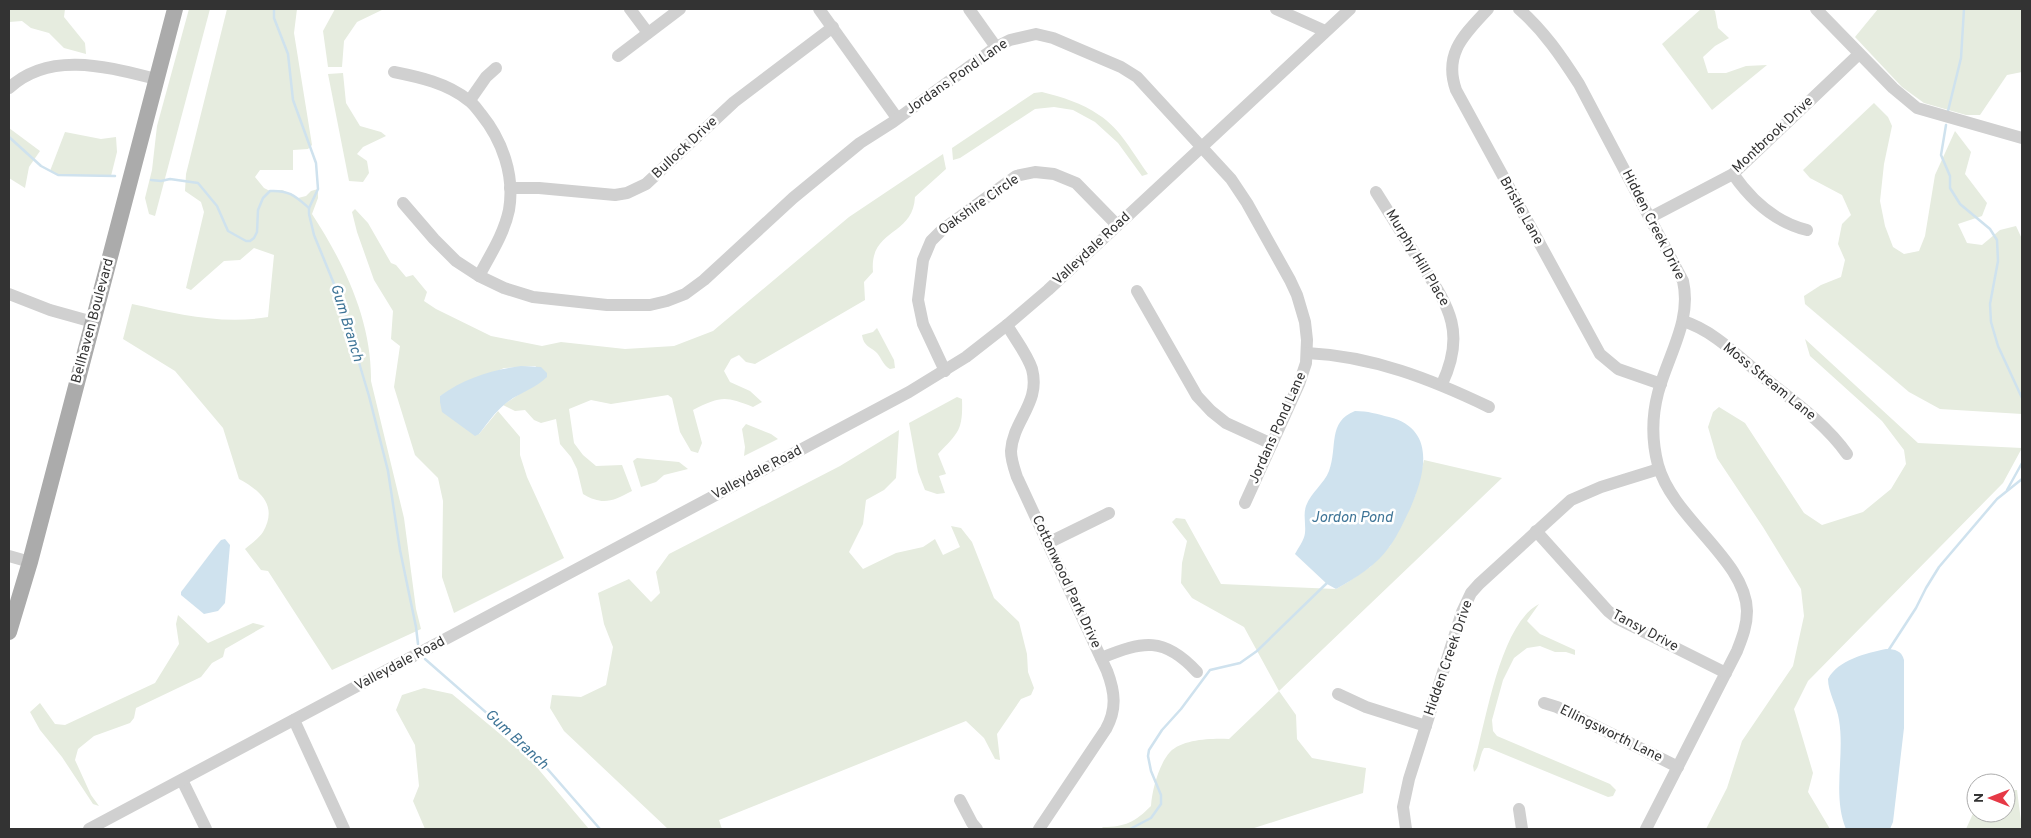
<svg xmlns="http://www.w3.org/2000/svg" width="2031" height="838" viewBox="0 0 2031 838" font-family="Overpass,sans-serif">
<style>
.green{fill:#e6ecdf}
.water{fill:#cfe2ee}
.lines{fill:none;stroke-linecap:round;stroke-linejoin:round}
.stream{stroke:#cfe2ee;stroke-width:2.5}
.minor{stroke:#d0d0d0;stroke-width:12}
.major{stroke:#ababab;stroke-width:16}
.labels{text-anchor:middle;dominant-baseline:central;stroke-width:5;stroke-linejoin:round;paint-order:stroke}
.street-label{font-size:14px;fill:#333;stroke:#fff}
.water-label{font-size:15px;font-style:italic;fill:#3f7597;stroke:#fff}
</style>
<rect width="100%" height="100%" fill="#fff"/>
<!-- green -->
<g class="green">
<path d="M 9,9 L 65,9 L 64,17 L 85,43 L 86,54 L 64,48 L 49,33 L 31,28 L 22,21 L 9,22 Z"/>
<path d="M 189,9 L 210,9 L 155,216 L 149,214 L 145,198 L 152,170 L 157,126 Z"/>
<path d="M 227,9 L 297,9 L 294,33 L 312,145 L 308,149 L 293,150 L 293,170 L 260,170 L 255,177 L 264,188 L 270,191 L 282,190 L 298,198 L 306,196 L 311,191 L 318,189 L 318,198 L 312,214 C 344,263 372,321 371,381 L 404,518 L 416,609 L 421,629 L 332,670 L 268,571 L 261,570 L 245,549 C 251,544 259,538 263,532 C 278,506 261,491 239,479 L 223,428 L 175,371 L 123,339 L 132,304 C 177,314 222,325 268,317 L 274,255 L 254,248 L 240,260 L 224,261 L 191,290 L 186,288 L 204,212 L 201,202 L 185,191 L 186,174 Z"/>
<path d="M 335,9 L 384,9 L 357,22 L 344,41 L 342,67 L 328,67 L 323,31 Z"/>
<path d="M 1701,9 L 1712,9 L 1715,11 L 1718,28 L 1729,38 L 1715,46 L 1703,57 L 1708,73 L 1726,73 L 1746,66 L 1767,65 L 1712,110 L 1662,44 Z"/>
<path d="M 1878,9 L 2022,9 L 2022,72 L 2007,75 L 1980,115 L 1966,115 L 1924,103 L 1902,87 L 1855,37 Z"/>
<path d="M 343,73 L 346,103 L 360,126 L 381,132 L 386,136 L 363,147 L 357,154 L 367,161 L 369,173 L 363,182 L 349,181 L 328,74 Z"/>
<path d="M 1042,92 C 1062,97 1082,103 1099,115 C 1120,128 1134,155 1148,174 L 1142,176 L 1118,143 L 1095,122 L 1073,110 L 1054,107 L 1035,109 L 960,158 L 953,160 L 952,148 L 1034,93 Z"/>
<path d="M 1874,103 L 1888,117 L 1892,126 L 1884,164 L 1880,201 L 1885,226 L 1893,247 L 1904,254 L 1919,251 L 1925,236 L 1935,175 L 1955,131 L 1971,152 L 1965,174 L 1987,203 L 1982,216 L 1958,224 L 1967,243 L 1982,245 L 2000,230 L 2016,226 L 2022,239 L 2022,414 L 1940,409 L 1909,392 L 1805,304 L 1804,296 L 1821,285 L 1841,277 L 1845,260 L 1838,244 L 1842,224 L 1851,215 L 1842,195 L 1810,178 L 1803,170 Z"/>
<path d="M 9,128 L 40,151 L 29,167 L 25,188 L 9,178 Z"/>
<path d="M 65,132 L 101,139 L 116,137 L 117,152 L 111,176 L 58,175 L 50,171 Z"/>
<path d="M 943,154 L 946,169 L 915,197 C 913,237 869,228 873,272 L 864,282 L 865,300 L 755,364 L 746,362 L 739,355 L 731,359 L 724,371 L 730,382 L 750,391 L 762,402 L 753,407 C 725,396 721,396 693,410 L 702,443 L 698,453 L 691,451 L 680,432 L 672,398 L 668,395 L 611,404 L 591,400 L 569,409 L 574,443 L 583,455 L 596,466 L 622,465 L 632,491 C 613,501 603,506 583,494 L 577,469 L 571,457 L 560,444 L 556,419 L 541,423 L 534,420 L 525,410 L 515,411 L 503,405 L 521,393 L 536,366 L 504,368 L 440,396 L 479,434 L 498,411 L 520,437 L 520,455 L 527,477 L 564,558 L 454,613 L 442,577 L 443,501 L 438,478 L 415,455 L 394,387 L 400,346 L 391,339 L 393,311 L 374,280 L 357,232 L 352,212 L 355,209 L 368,223 L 391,263 L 396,265 L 406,277 L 413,275 L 427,292 L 424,301 L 436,309 L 491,336 L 542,346 L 561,342 L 625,349 L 674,346 L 713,331 L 849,217 Z"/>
<path d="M 877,328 L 894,360 L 895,368 L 890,369 C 883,365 882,359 877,353 C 870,346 864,347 862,335 L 873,332 Z"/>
<path d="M 1805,339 L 1918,443 L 2022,448 L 2003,483 L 1808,681 L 1794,709 L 1813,773 L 1808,792 L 1830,829 L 1706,829 L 1727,788 L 1742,741 L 1793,666 L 1804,616 L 1801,589 L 1763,527 L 1717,458 L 1708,427 L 1713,412 L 1719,407 L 1745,423 L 1804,513 L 1822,525 L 1863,512 L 1891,489 L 1906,464 L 1904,450 L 1882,421 L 1810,356 Z"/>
<path d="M 957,397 L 962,399 C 963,430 959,432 938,454 L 946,474 L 939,476 L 945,493 L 937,494 L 925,490 L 918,472 L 909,423 Z"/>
<path d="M 746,424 L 771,434 L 778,439 L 744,456 L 745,447 L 742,429 Z"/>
<path d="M 899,430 L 896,478 L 884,490 L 866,500 L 863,524 L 849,552 L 863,569 L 896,553 L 923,547 L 935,539 L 943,555 L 960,547 L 951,526 L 961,528 L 972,542 L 994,598 L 1019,622 L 1027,654 L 1028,672 L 1034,688 L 1031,695 L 1021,699 L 997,734 L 1000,760 L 995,759 L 984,738 L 966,721 L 719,820 L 722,829 L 668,829 L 564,731 L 550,708 L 552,695 L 581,697 L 606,685 L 613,647 L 604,624 L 598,593 L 629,579 L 651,602 L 660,593 L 656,572 L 669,554 L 840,466 Z"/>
<path d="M 637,458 L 679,462 L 688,469 L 664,475 L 656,482 L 641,487 L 633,461 Z"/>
<path d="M 1424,460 L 1502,478 L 1279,691 L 1296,715 L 1297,739 L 1312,758 L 1366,768 L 1363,793 L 1251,829 L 1101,829 L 1103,827 C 1125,827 1135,822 1151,806 C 1152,790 1159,764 1170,752 C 1182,739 1213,738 1229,739 L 1279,691 L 1244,627 L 1192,598 L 1181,583 L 1182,563 L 1187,541 L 1172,522 L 1176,518 L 1185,519 L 1221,584 L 1336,589 L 1348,582 L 1370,567 L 1390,546 L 1415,496 Z"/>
<path d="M 1539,604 L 1527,621 L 1540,634 L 1575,650 L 1575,655 L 1566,652 L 1555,652 L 1540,646 L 1527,648 L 1514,658 L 1503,680 L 1492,720 L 1493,731 L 1497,736 L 1610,784 L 1616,790 L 1613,796 L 1608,797 L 1489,748 L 1484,748 C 1479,756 1480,767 1474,772 L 1473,766 C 1486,724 1499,625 1539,604 Z"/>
<path d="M 178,615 L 208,643 L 253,623 L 265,626 L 225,649 L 223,657 L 212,663 L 201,677 L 136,708 L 134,718 L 130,723 L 94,736 L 78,749 L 75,760 L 91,795 L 99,806 L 93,804 L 62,757 L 40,730 L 30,712 L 40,703 L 55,724 L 65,725 L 155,683 L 179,644 L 176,624 Z"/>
<path d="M 424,688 L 452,694 L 529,758 L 589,829 L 425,829 L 413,801 L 419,786 L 415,745 L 396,710 L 402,695 Z"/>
<path d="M 2006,790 L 2017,790 L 2022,829 L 1966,829 L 1976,807 L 1976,813 L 2006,813 Z"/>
</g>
<!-- water -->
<g class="water">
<path d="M 521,366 L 541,367 L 547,373 L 547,377 C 535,389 518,393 505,404 C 495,412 487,424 479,434 L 475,436 L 442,412 L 440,402 L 440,396 C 465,378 491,370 521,366 Z"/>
<path d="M 1355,411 C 1368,411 1377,414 1389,417 C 1437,429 1425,475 1410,509 C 1404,521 1398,535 1390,546 C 1377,565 1356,578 1336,589 L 1327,584 L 1295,554 C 1298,548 1304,541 1305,533 C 1306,524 1303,515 1306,506 C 1311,492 1324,484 1329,471 C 1338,447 1327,422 1355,411 Z"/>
<path d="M 225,539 L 230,545 L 225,603 L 218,611 L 204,614 L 181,595 L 181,592 L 216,546 L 221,540 Z"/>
<path d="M 1886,649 C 1895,649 1902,651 1904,660 L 1904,728 L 1893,822 L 1890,829 L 1846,829 C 1832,795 1845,756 1839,720 C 1837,706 1828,692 1828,679 C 1838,660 1866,653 1886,649 Z"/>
</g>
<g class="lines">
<!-- stream -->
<g class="stream">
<path d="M 274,9 L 274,18 L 288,54 L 293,100 L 316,163 L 318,189 L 309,208 L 309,214 L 314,235 L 339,296 L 369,396 L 388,471 L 400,550 L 416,627 L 418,644"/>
<path d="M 1948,111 L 1961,58 L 1964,9"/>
<path d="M 1946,125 L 1941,155 L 1950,176 L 1950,188 L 1960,204 L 1990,229 L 1997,240 L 1998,261 L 1990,304 L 1991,322 L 1998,346 L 2022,398"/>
<path d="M 9,137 L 41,166 L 58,175 L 115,176"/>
<path d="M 151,180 L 161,181 L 170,179 L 198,183 L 217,206 L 228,231 L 246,241 L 250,241 L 254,238 L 257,232 L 258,210 L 263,198 L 270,191 C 289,190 295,196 309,208"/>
<path d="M 2007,490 L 2022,463"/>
<path d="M 1888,651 L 1916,608 L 1926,588 L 1939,567 L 1997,499 L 2022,479"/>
<path d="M 425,659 L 537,757 L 600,829"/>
<path d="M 1130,829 L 1151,818 L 1161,804 L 1161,795 L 1151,771 L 1148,756 L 1149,750 L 1162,730 L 1181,709 L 1210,670 L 1240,663 L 1257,651 L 1328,582"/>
</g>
<!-- minor -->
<g class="minor">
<path d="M 630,9 L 648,33"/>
<path d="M 819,9 L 897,118"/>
<path d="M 969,9 L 996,47"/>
<path d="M 1276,9 L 1325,31"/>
<path d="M 1488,9 C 1465,34 1443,53 1456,90 L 1600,354 L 1618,369 L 1661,384"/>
<path d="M 1519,9 C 1544,31 1561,56 1579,84 L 1683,281 C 1692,321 1668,355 1658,393 C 1652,416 1652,442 1658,465 C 1673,519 1746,560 1747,611 C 1747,626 1742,638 1737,651 L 1646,829"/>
<path d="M 1816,9 L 1893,88 L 1917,108 L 2022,138"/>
<path d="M 618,56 L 680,9"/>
<path d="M 394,72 C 419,77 447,83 468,100 C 473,103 477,109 481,114 C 502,140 515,175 509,210 C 504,234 490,255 479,276"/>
<path d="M 9,88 C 50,50 108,67 156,79"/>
<path d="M 470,100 L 486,77 L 496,68"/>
<path d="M 1733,174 C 1751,200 1775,222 1807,230"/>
<path d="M 510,188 L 539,188 L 615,195 L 627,193 L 646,184 L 734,102 L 833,27"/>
<path d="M 1376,192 C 1390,214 1403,236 1417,257 C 1446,303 1468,329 1442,384"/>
<path d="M 403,203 L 434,239 L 456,261 L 479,276 L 504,288 L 533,297 L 607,305 L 650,305 L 667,301 L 685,294 L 704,280 L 793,198 L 860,143 L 893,122 L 996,47 L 1010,40 L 1036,34 L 1053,38 L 1121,67 L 1137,77 L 1231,179 L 1247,203 L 1290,280 L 1297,295 L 1305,322 L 1307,340 L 1306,363 L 1299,384 L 1245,503"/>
<path d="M 1651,217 L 1733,174 L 1859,54"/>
<path d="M 1137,291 L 1197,396 L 1211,411 L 1226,423 L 1272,444"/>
<path d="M 9,294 L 50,310 L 93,322"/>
<path d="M 1683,321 C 1713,330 1739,357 1762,376 C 1792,400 1825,423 1847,454"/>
<path d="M 1007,325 C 1015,339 1027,354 1032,369 C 1041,403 1013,420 1011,451 C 1011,460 1014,468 1017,477 L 1107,671 C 1115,692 1117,709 1106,729 L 1039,829"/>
<path d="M 1307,353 C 1372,356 1431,379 1489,407"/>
<path d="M 945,371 L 923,324 L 918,300 L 923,260 L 931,241 L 943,229 L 1016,176 L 1035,172 L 1054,174 L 1076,183 L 1117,225"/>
<path d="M 1536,531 L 1608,611 L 1618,619 L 1726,673"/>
<path d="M 1048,543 L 1109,513"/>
<path d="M 9,556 L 30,562"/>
<path d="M 1101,658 C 1143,641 1164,636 1197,672"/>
<path d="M 1338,694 L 1366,707 L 1426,726"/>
<path d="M 1544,703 L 1557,707 L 1678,767"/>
<path d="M 294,720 L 344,829"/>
<path d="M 182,780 L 206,829"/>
<path d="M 960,800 L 972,823 L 977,829"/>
<path d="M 1519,809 L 1522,829"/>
<path d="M 89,829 L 909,392 L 966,357 L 1007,325 L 1048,290 L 1350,9"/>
<path d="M 1406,829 L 1403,807 L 1409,779 L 1462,612 L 1471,593 L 1479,584 L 1571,500 L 1601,487 L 1659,469"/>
</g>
<!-- major -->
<path class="major" d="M 9,632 L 30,562 L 175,9"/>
</g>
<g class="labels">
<!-- street labels -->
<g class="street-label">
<text transform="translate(957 77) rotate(-35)">Jordans Pond Lane</text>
<text transform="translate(1773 135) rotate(-43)">Montbrook Drive</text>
<text transform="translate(685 148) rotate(-43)">Bullock Drive</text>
<text transform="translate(979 205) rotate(-35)">Oakshire Circle</text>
<text transform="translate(1521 211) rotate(61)">Bristle Lane</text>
<text transform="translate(1653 225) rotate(63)">Hidden Creek Drive</text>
<text transform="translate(1092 249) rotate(-43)">Valleydale Road</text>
<text transform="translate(1417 258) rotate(59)">Murphy Hill Place</text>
<text transform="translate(93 321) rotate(-75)">Bellhaven Boulevard</text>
<text transform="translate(1769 382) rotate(39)">Moss Stream Lane</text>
<text transform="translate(1278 428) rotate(-66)">Jordans Pond Lane</text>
<text transform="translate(757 473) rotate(-28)">Valleydale Road</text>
<text transform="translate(1066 582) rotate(65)">Cottonwood Park Drive</text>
<text transform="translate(1645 631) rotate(28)">Tansy Drive</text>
<text transform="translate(1449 658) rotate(-71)">Hidden Creek Drive</text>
<text transform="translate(400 664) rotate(-28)">Valleydale Road</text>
<text transform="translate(1611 734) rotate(26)">Ellingsworth Lane</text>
</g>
<!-- water labels -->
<g class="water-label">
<text transform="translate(346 323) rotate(73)">Gum Branch</text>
<text x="1352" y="518">Jordon Pond</text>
<text transform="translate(516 740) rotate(43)">Gum Branch</text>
</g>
</g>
<!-- border -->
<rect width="2031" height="838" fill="none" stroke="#333333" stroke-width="20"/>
<!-- north arrow -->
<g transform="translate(1991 798) rotate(270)"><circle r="24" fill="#ffffff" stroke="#adadad"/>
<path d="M0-4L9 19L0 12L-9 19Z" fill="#e63946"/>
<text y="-8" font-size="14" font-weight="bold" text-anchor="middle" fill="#333333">N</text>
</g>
</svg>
